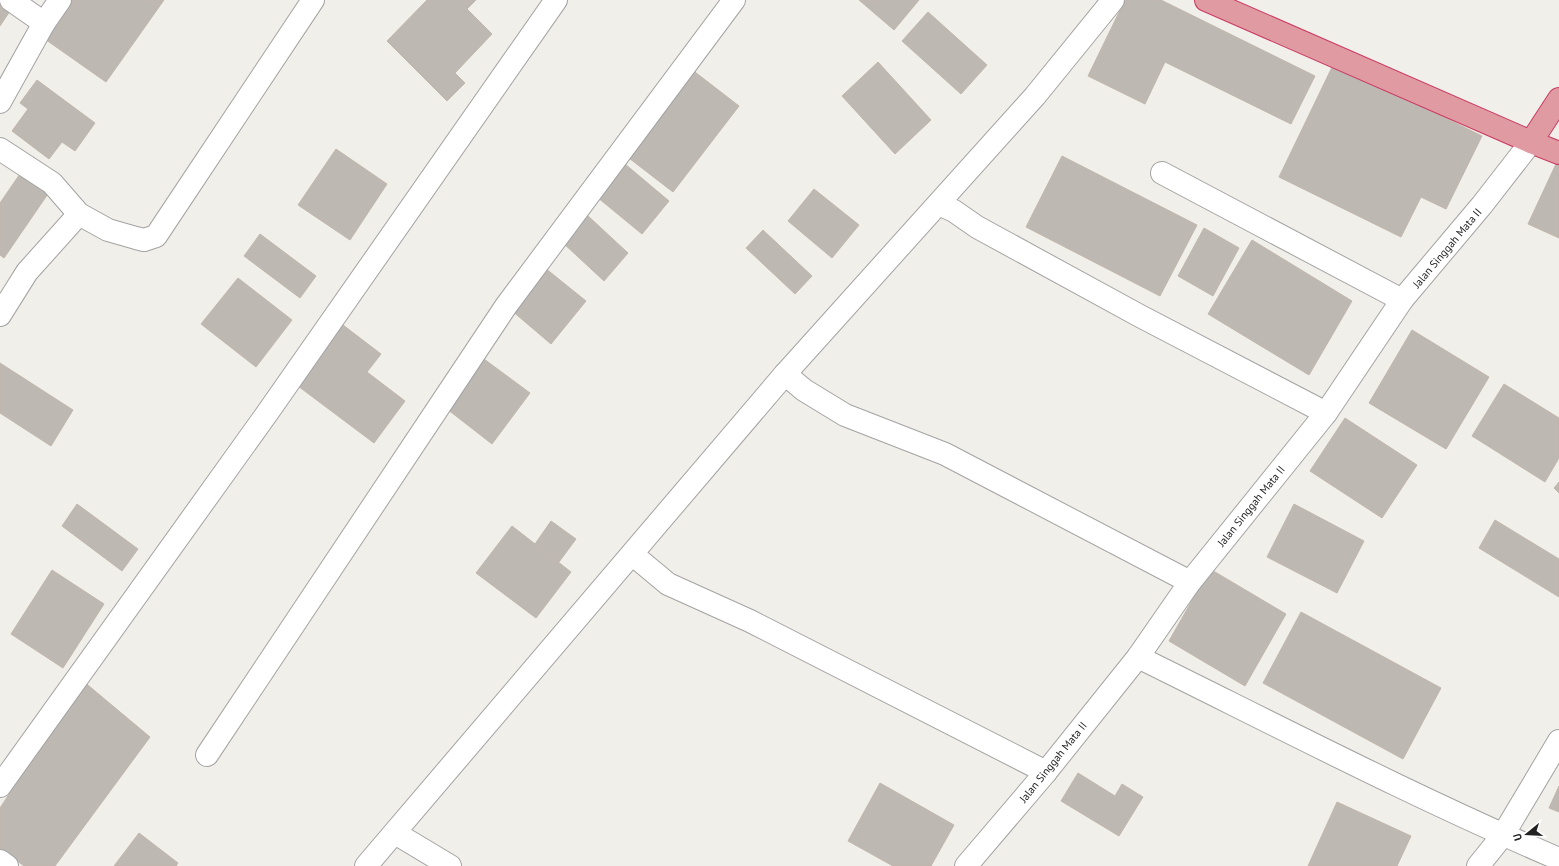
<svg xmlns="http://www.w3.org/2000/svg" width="1559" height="866" viewBox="0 0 1559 866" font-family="'PT Sans',sans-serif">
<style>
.building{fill:#beb8b2;stroke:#c1b7ad}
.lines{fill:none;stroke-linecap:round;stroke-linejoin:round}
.minor-casing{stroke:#a3a3a3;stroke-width:24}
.highway-casing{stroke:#ca3b63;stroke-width:24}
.minor{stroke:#fff;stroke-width:22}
.highway{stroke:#df9aa2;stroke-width:22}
.labels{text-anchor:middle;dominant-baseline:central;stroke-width:3.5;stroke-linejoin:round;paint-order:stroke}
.street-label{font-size:11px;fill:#222;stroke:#fff}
</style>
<rect width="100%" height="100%" fill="#f1efe9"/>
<!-- building -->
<g class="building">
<path d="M 0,0 L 12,8 L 0,26 Z"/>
<path d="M 68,0 L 164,0 L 106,82 L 42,37 Z"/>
<path d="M 427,0 L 476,0 L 467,9 L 492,34 L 455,73 L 465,83 L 447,101 L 387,41 Z"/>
<path d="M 859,0 L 919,0 L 894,30 Z"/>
<path d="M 1125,0 L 1161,0 L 1315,76 L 1291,124 L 1165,62 L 1145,104 L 1088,76 Z"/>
<path d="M 928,12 L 987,65 L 961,94 L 902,41 Z"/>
<path d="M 878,62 L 931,120 L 895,154 L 842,96 Z"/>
<path d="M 1334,63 L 1482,136 L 1446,209 L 1421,197 L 1401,237 L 1279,177 Z"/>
<path d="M 691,69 L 739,106 L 673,192 L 625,155 Z"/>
<path d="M 37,80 L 95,123 L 75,151 L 62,142 L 49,159 L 12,131 L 28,109 L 20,103 Z"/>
<path d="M 336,149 L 387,184 L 350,240 L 298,205 Z"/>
<path d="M 1062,156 L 1197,225 L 1160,296 L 1026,227 Z"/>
<path d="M 625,164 L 669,201 L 642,234 L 597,197 Z"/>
<path d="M 1556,164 L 1559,165 L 1559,238 L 1528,224 Z"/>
<path d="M 24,168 L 52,188 L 4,258 L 0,255 L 0,203 Z"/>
<path d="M 814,189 L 859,225 L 832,258 L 788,221 Z"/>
<path d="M 587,215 L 628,253 L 604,281 L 562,242 Z"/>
<path d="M 1204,228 L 1239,248 L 1213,296 L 1178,276 Z"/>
<path d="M 763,230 L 812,276 L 795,294 L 746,248 Z"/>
<path d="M 260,234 L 316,276 L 300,298 L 244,256 Z"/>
<path d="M 1252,240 L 1352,301 L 1309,375 L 1208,314 Z"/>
<path d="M 545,268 L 586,301 L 551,344 L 511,310 Z"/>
<path d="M 238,278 L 292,320 L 256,367 L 201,324 Z"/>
<path d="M 343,325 L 381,354 L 367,372 L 405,401 L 374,443 L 298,386 Z"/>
<path d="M 1412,330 L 1489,377 L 1446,449 L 1369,403 Z"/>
<path d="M 484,359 L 530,393 L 492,444 L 447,409 Z"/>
<path d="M 0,363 L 73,410 L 51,446 L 0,413 Z"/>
<path d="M 1504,384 L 1559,418 L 1559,458 L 1545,482 L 1472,436 Z"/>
<path d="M 1345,418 L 1417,465 L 1382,518 L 1310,471 Z"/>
<path d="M 1559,482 L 1559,493 L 1554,488 Z"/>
<path d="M 77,504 L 138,549 L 122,571 L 62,526 Z"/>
<path d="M 1294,504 L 1364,541 L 1337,593 L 1267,557 Z"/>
<path d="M 1495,520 L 1559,559 L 1559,597 L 1479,548 Z"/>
<path d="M 551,521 L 576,539 L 559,562 L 535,544 Z"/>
<path d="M 512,526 L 571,572 L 536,618 L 476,573 Z"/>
<path d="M 1210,569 L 1286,614 L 1245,686 L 1169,641 Z"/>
<path d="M 52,570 L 104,604 L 63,668 L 11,634 Z"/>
<path d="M 1301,612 L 1441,688 L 1403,759 L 1263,683 Z"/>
<path d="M 83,681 L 150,737 L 55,866 L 24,866 L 0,848 L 0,808 Z"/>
<path d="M 1078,773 L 1115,796 L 1122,784 L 1143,797 L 1119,836 L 1061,801 Z"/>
<path d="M 880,783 L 954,825 L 931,866 L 893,866 L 848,841 Z"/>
<path d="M 1559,786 L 1559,812 L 1549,808 Z"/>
<path d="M 1337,802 L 1411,836 L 1397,866 L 1308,866 Z"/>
<path d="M 139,833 L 178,863 L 176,866 L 114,866 Z"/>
</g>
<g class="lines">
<defs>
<g id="minor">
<path d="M 11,0 L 44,23"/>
<path d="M 0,102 L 44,23 L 60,0"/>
<path d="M 0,149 L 52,183 L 79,214 L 108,230 L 136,238 L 144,240 L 156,236 L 313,0"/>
<path d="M 1162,173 L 1402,300"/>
<path d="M 939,204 L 954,211 L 977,227 L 1140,316 L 1326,413"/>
<path d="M 0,315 L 27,272 L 79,214"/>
<path d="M 785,374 L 804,390 L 845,415 L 945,454 L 1190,582"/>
<path d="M 632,554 L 668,584 L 750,621 L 1046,772"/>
<path d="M 1138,657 C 1278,726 1416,798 1559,859"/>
<path d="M 207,755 L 506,306 L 734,0"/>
<path d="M 0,786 L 268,412 L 556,0"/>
<path d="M 395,833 L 450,866"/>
<path d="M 0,861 L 7,866"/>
<path d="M 366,866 L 785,374 L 1035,96 L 1113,0"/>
<path d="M 966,866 L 1046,772 L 1138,657 L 1190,582 L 1326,413 L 1402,300 L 1482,205 L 1531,142"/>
<path d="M 1478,866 L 1503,835 L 1559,741"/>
</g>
<g id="highway">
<path d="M 1206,0 L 1531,142 L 1559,153"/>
<path d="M 1531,142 L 1559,99"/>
</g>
</defs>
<!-- minor casing -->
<use href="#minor" class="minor-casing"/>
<!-- highway casing -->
<use href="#highway" class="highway-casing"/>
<!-- minor -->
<use href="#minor" class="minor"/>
<!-- highway -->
<use href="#highway" class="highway"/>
</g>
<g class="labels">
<!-- street labels -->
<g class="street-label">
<text transform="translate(1447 248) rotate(-50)">Jalan Singgah Mata II</text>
<text transform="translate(1251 506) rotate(-51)">Jalan Singgah Mata II</text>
<text transform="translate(1053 762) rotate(-51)">Jalan Singgah Mata II</text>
</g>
</g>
<!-- north arrow -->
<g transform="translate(1527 834) rotate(252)" stroke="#ffffff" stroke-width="3" paint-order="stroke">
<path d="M0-3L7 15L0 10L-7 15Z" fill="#222222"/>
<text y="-6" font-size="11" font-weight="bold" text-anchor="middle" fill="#222222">U</text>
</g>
</svg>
